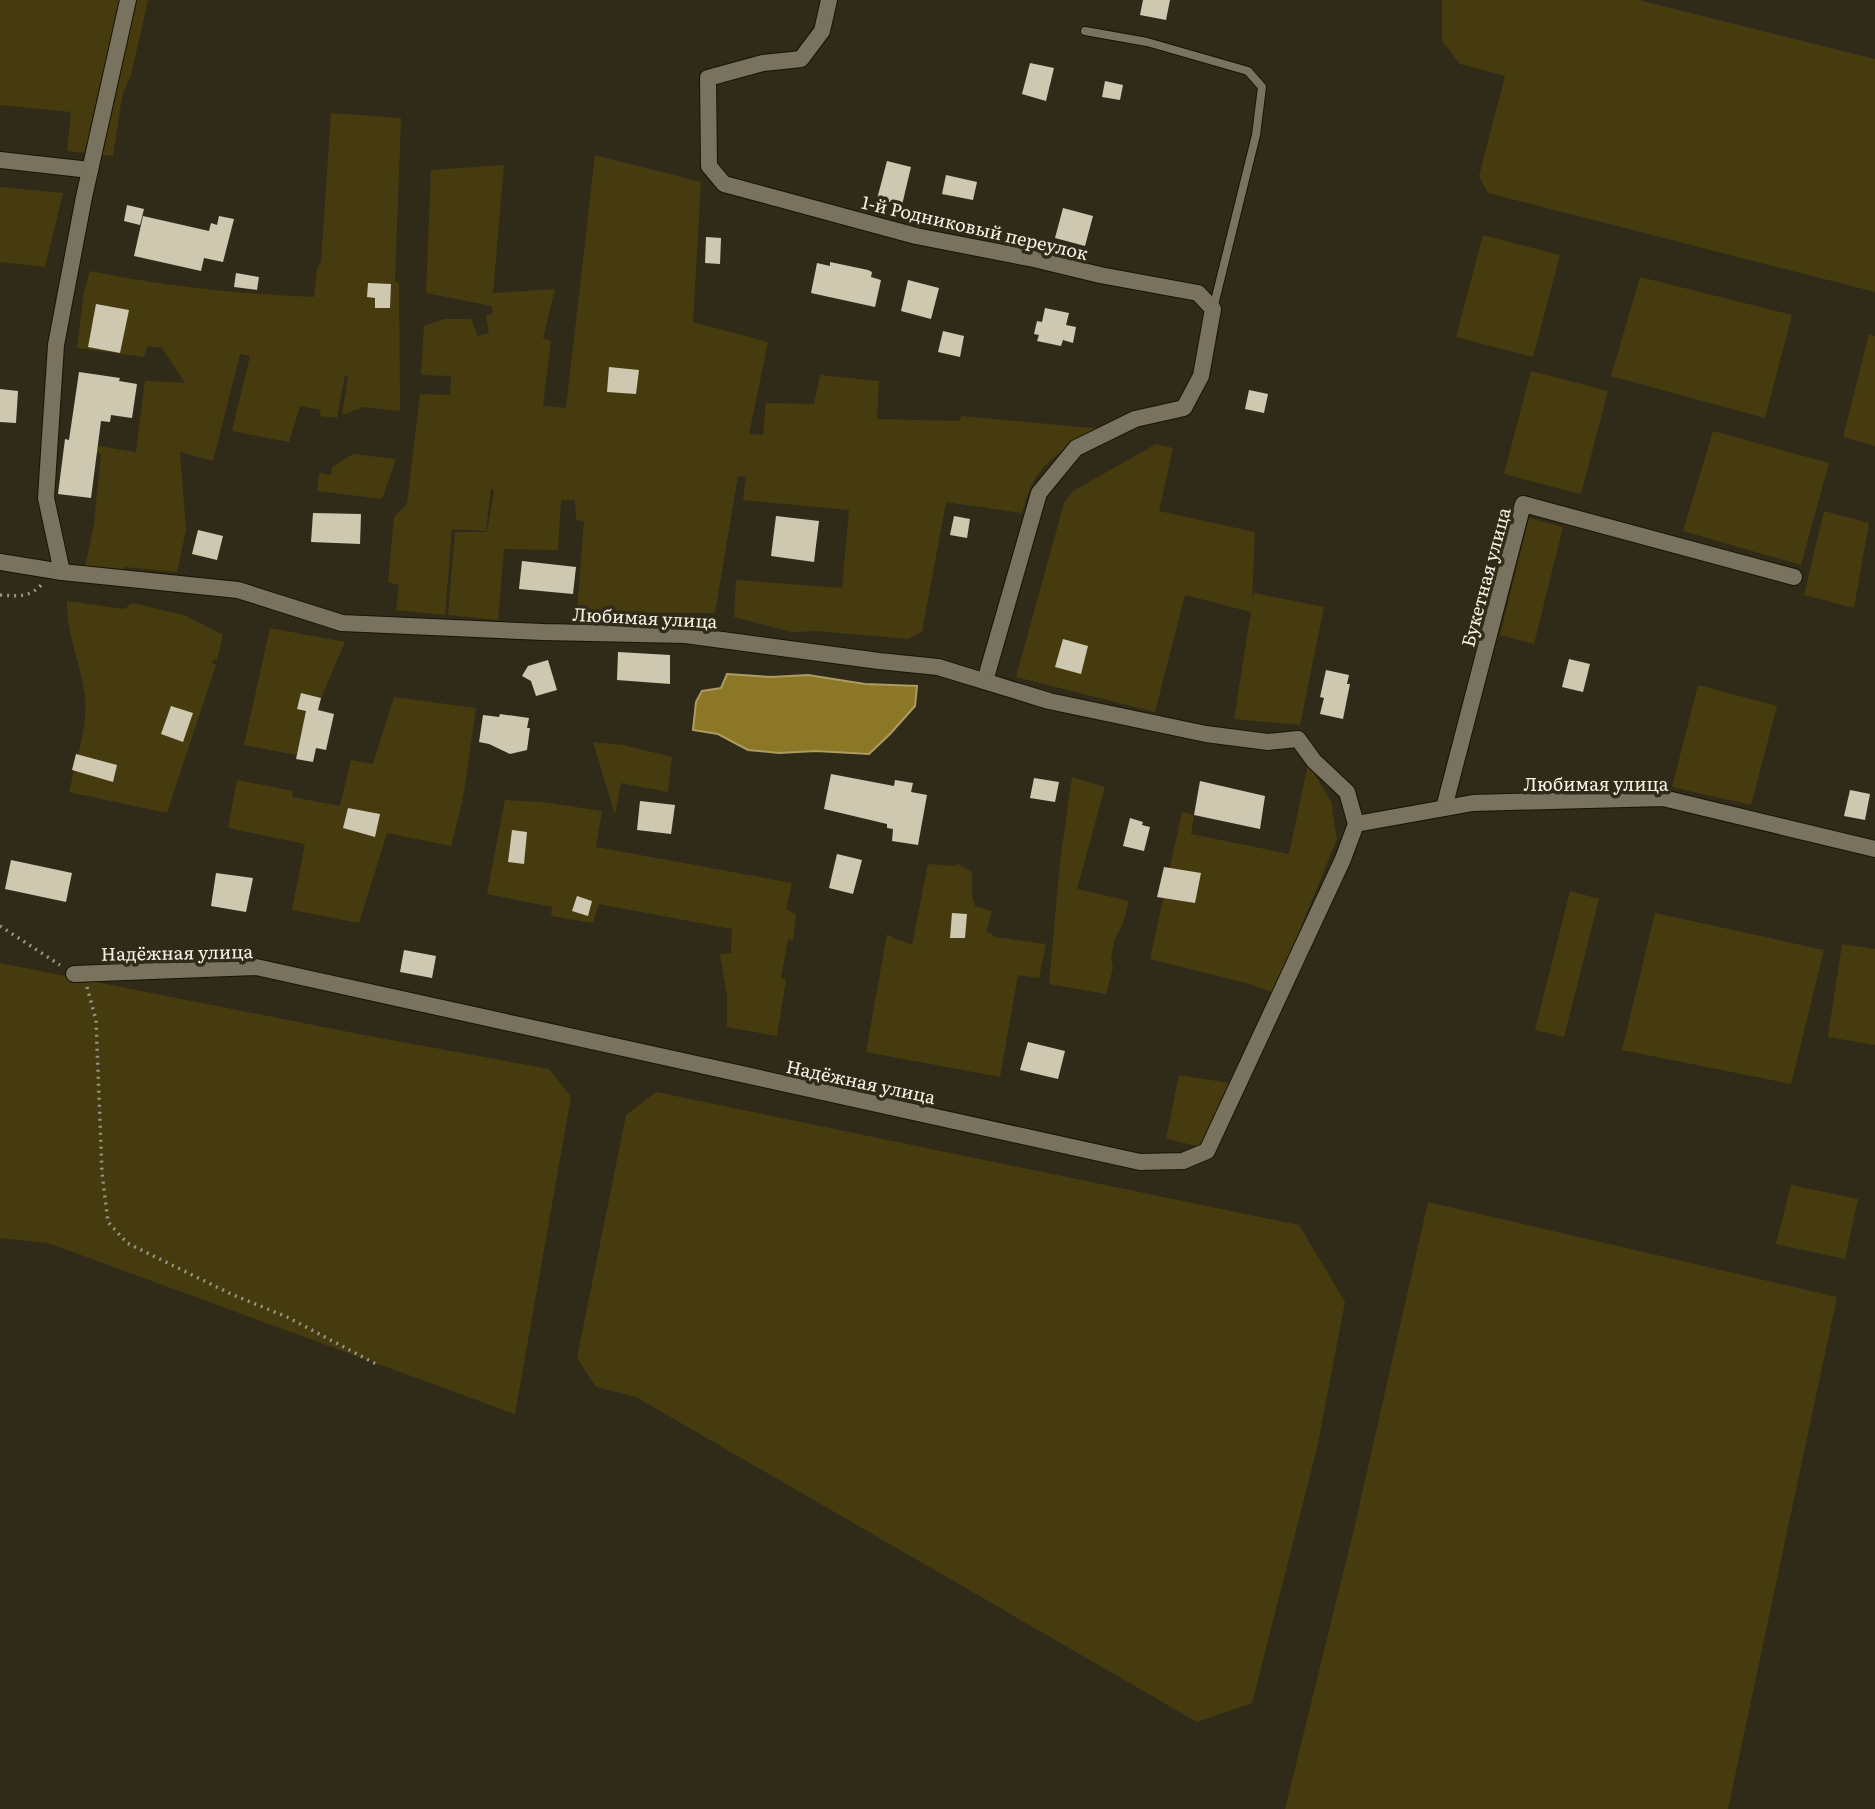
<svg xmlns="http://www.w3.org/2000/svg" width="1875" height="1809" viewBox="0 0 1875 1809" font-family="Literata,serif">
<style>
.green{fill:#463b0f}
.water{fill:#8c7727;stroke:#ac9c61;stroke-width:2}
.building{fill:#cec8b1}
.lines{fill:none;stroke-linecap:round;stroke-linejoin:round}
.service-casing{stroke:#181403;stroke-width:10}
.minor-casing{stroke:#181403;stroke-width:18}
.path{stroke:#989486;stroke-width:3.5;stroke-dasharray:2 5;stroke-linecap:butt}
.service{stroke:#78725e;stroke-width:8}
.minor{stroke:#78725e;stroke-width:16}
.labels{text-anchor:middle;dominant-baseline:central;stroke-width:7;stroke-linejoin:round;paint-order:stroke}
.street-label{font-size:18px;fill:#f6f3e7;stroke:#302b19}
</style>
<rect width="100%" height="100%" fill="#302b19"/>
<!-- green -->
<g class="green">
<path d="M 0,0 L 148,0 L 131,75 L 122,96 L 113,156 L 67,151 L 71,112 L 0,105 Z"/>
<path d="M 1442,0 L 1639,0 L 1875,59 L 1875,292 L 1488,193 L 1479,176 L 1505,76 L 1460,64 L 1442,41 Z"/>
<path d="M 331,113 L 401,118 L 395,281 L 399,283 L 400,411 L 363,407 L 342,415 L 348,377 L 345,375 L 337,418 L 320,416 L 321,410 L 300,406 L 289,442 L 232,431 L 250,356 L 240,354 L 213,461 L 180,452 L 186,530 L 177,572 L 124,567 L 123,574 L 85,568 L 94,523 L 101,454 L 97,453 L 98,446 L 136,452 L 145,381 L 185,383 L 162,348 L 147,346 L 144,357 L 77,348 L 84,291 L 90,271 C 164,286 239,294 314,297 L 317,269 L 321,262 Z"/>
<path d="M 595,155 L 701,182 L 693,322 L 768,342 L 749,434 L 763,435 L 766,403 L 814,404 L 820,375 L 879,381 L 877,419 L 960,421 L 961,416 L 1101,429 C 1057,454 1036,460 1022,513 L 946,502 L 922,632 L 908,639 L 816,631 L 791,632 L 734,617 L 736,580 L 842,588 L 849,510 L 743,500 L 746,477 L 738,476 L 715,613 L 635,613 L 613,617 L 583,616 L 581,612 L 577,612 L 584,521 L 576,520 L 575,500 L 561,500 L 558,550 L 504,549 L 498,620 L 448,615 L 455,532 L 487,532 L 494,491 L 491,488 L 486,531 L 452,529 L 445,615 L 396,610 L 399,585 L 388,582 L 394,517 L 407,504 L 420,394 L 450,395 L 451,376 L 421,375 L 424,326 L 444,319 L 471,319 L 478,336 L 489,333 L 486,315 L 493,314 L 492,306 L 426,293 L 431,170 L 504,165 L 493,293 L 555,289 L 543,338 L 551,341 L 543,406 L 566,408 Z"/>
<path d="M 0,187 L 63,193 L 45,267 L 0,262 Z"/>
<path d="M 1483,235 L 1560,255 L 1533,357 L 1456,337 Z"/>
<path d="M 1640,277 L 1792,315 L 1765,418 L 1611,376 Z"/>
<path d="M 1869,334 L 1875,336 L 1875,446 L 1843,437 Z"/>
<path d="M 1531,371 L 1608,391 L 1581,494 L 1504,474 Z"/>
<path d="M 1713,431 L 1829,463 L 1801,565 L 1683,531 Z"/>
<path d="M 1156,444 L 1173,448 L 1159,511 L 1255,532 L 1252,603 L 1254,593 L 1324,607 L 1300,725 L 1234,719 L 1251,612 L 1185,595 L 1155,712 L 1016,677 L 1064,503 L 1073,491 Z"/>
<path d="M 353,454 L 396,459 L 382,499 L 317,491 L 319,473 L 331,475 L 332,467 Z"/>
<path d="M 1824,511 L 1869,523 L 1854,608 L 1804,595 Z"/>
<path d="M 1529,518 L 1563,527 L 1534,644 L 1500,635 Z"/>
<path d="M 67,601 L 124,609 L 133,603 L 186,616 L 223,635 L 217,660 L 213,660 L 212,664 L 216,665 L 167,813 L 69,792 C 76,760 88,728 85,696 C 81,664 66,633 67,601 Z"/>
<path d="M 270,628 L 345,642 L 321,698 L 313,733 L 302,731 L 296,755 L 244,745 Z"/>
<path d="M 1698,685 L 1777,706 L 1751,805 L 1672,787 Z"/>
<path d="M 394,697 L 476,708 L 463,798 L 451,846 L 387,833 L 359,923 L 292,910 L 305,844 L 228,828 L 237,780 L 293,791 L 292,797 L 340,806 L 351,760 L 373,764 Z"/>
<path d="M 593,742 L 623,745 L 672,757 L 668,792 L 621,783 L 615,815 Z"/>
<path d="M 1308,764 L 1331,801 L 1337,839 L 1274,993 L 1246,983 L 1150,959 L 1182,812 L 1194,815 L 1191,834 L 1289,854 Z"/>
<path d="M 1072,777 L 1105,787 L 1077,889 L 1129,901 L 1123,923 L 1114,941 L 1111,958 L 1113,968 L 1106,994 L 1049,984 L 1060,862 Z"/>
<path d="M 505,800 L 542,802 L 602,811 L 596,847 L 792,883 L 786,909 L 796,914 L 793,940 L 788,939 L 781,978 L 786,980 L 777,1036 L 727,1027 L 727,997 L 720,954 L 731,953 L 732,929 L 599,904 L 593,923 L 551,916 L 552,907 L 487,894 Z"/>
<path d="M 928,864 L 954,866 L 958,864 L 972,872 L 972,895 L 975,906 L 992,911 L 986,933 L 990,933 L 995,937 L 1046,944 L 1039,978 L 1018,975 L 1000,1077 L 866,1052 L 887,934 C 895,940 903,941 912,945 Z"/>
<path d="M 1570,891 L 1599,899 L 1564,1037 L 1535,1030 Z"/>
<path d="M 1655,913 L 1824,950 L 1791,1084 L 1622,1050 Z"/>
<path d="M 1842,944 L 1875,949 L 1875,1045 L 1828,1037 Z"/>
<path d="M 0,963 L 364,1035 L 549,1069 L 571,1097 L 515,1414 L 48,1243 L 0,1238 Z"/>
<path d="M 1179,1075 L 1242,1085 L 1211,1149 L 1166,1139 Z"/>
<path d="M 656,1092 L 1299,1225 L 1345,1302 L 1317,1448 L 1252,1703 L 1197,1722 L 636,1397 L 596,1387 L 577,1358 L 626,1115 Z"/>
<path d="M 1791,1185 L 1858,1199 L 1845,1259 L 1776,1244 Z"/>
<path d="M 1428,1202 L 1837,1297 L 1728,1809 L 1285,1809 L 1354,1529 Z"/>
</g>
<!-- water -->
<path class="water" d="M 727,674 L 771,677 L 808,675 L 865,684 L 917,686 L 915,706 L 890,734 L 869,754 L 816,751 L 779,753 L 748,750 L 718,734 L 693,730 L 696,702 L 702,691 L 721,688 Z"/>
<!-- building -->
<g class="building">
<path d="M 1143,0 L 1170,0 L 1166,20 L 1140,15 Z"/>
<path d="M 1030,63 L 1054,68 L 1046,101 L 1022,94 Z"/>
<path d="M 1105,81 L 1123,85 L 1120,100 L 1102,97 Z"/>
<path d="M 887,161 L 911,167 L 902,205 L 877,199 Z"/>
<path d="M 946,175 L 977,182 L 973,200 L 942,194 Z"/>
<path d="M 127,205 L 144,209 L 140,225 L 124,221 Z"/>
<path d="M 1063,208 L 1093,216 L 1085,246 L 1055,238 Z"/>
<path d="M 143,216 L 209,231 L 211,223 L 217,225 L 219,216 L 234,219 L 223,262 L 204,258 L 201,271 L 134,256 Z"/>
<path d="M 706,237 L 721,238 L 720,264 L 705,263 Z"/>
<path d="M 830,262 L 868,270 L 872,272 L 871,277 L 881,280 L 875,307 L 811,293 L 817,263 L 830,266 Z"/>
<path d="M 236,273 L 259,277 L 257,290 L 234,287 Z"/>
<path d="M 908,280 L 939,288 L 931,319 L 901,311 Z"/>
<path d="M 368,283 L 391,284 L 390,308 L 375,308 L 375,298 L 367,297 Z"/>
<path d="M 96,304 L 129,310 L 120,353 L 88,347 Z"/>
<path d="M 1045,308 L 1069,313 L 1066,325 L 1076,327 L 1073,343 L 1063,340 L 1061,346 L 1037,341 L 1039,335 L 1034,334 L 1037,321 L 1042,322 Z"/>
<path d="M 943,331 L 964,336 L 960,357 L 938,352 Z"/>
<path d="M 609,367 L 639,370 L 636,394 L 607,392 Z"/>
<path d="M 79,372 L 120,378 L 119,381 L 137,384 L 132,418 L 111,415 L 110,422 L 101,421 L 91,498 L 58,494 L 65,439 L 69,440 Z"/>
<path d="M 0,389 L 18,391 L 16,423 L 0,422 Z"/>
<path d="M 1249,390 L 1268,394 L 1264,413 L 1245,409 Z"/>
<path d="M 313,513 L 361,514 L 360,544 L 311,542 Z"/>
<path d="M 776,516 L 819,521 L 814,562 L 771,556 Z"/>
<path d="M 954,516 L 970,519 L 967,538 L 950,535 Z"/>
<path d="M 198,530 L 223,536 L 217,560 L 192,554 Z"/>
<path d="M 522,561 L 576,567 L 573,594 L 519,589 Z"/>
<path d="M 1063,639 L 1088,646 L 1081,674 L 1055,667 Z"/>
<path d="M 618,652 L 670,655 L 670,684 L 617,680 Z"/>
<path d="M 1569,659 L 1590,664 L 1583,692 L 1562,687 Z"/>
<path d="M 548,660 L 557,690 L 536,696 L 531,681 L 522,676 L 528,666 Z"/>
<path d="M 1326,670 L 1349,675 L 1347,684 L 1350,684 L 1343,719 L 1320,714 L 1324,698 L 1320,697 Z"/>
<path d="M 301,693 L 321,698 L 318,710 L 334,714 L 326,750 L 316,748 L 313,762 L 296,759 L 306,711 L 297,709 Z"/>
<path d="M 171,706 L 193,713 L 183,742 L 161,734 Z"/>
<path d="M 500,714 L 529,718 L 527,728 L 530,728 L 527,750 L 510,754 L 489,744 L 479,742 L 483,715 L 499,717 Z"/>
<path d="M 76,754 L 117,765 L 113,782 L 72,770 Z"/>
<path d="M 831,774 L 894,786 L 895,780 L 913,783 L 911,792 L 927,795 L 918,845 L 892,841 L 893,829 L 887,828 L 887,824 L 824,809 Z"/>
<path d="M 1034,778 L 1059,782 L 1055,802 L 1030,798 Z"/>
<path d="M 1200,781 L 1265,796 L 1260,829 L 1194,815 Z"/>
<path d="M 1850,790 L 1870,794 L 1865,820 L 1844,816 Z"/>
<path d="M 640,801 L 675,805 L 671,834 L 637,830 Z"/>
<path d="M 348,808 L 380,814 L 375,837 L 343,828 Z"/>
<path d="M 1130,818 L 1143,822 L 1142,825 L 1150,827 L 1144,851 L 1123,846 Z"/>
<path d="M 512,830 L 527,832 L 524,864 L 508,862 Z"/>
<path d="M 837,854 L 862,860 L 853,894 L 829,888 Z"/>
<path d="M 11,860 L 72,873 L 66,902 L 5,889 Z"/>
<path d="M 1164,867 L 1201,873 L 1195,903 L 1157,897 Z"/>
<path d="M 216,873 L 253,878 L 246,912 L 211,906 Z"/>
<path d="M 577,896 L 592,901 L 588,916 L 572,911 Z"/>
<path d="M 952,913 L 967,914 L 965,938 L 950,938 Z"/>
<path d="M 404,950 L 436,956 L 432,978 L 400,972 Z"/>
<path d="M 1028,1042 L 1065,1051 L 1058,1079 L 1020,1070 Z"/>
</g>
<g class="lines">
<defs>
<path id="service" d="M 1085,31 L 1147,42 L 1248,71 L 1262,87 L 1256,135 L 1213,309"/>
<g id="minor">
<path d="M 829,0 L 822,31 L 801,59 L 763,63 L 708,78 L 709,166 L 724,184 L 916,236 L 1034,259 L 1100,275 L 1198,293 L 1213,309 L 1201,376 L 1184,408 L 1135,419 L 1076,448 L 1039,493 L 985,681"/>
<path d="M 0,160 L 90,170"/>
<path d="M 0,562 L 62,572 L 238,590 L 342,623 L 543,632 L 685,635 L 879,661 L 938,667 L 1049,701 L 1206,734 L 1268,742 L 1298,739 L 1314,761 L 1347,792 L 1356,824 L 1343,859 L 1207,1151 L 1183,1161 L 1140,1162 L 256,967 L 74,974"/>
<path d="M 62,572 L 46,498 L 56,345 L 84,197 L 128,0"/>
<path d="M 1444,808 L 1523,504 L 1794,577"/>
<path d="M 1356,824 L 1473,803 L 1663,798 L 1875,849"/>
</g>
</defs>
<!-- service casing -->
<use href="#service" class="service-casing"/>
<!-- minor casing -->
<use href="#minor" class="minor-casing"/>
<!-- path -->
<g class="path">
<path d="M 0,595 C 17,596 30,598 42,584"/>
<path d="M 0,926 L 60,965"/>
<path d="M 87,987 L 96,1020 L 102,1173 L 108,1222 L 127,1243 L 231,1294 L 287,1317 L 378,1365"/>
</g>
<!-- service -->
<use href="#service" class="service"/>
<!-- minor -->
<use href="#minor" class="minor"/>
</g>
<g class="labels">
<!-- street labels -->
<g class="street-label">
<text transform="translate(975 227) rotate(13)">1-й Родниковый переулок</text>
<text transform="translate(1485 577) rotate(-75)">Букетная улица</text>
<text transform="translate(645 617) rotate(3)">Любимая улица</text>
<text x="1596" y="783">Любимая улица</text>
<text transform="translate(177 952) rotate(-1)">Надёжная улица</text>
<text transform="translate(861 1081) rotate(12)">Надёжная улица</text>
</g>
</g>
</svg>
